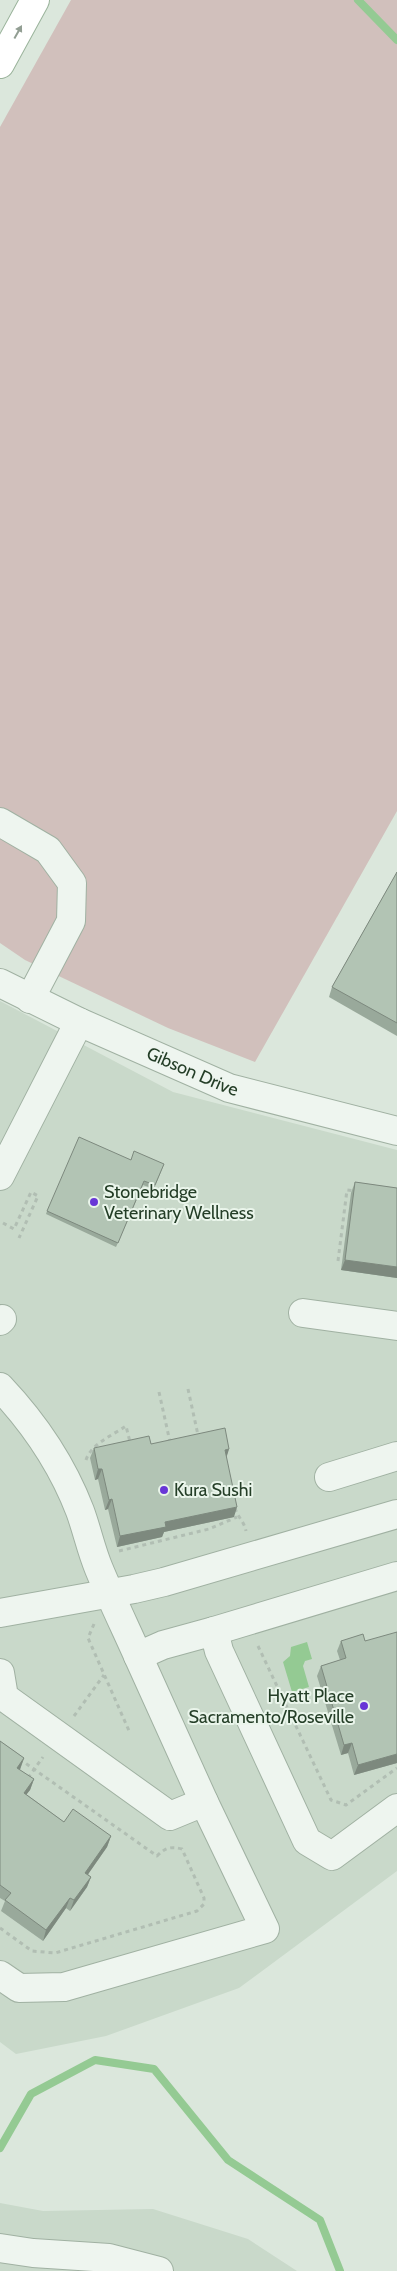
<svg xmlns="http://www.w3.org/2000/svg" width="397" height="2271" viewBox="0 0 397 2271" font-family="Cabin,sans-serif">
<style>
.built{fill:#c9d9ca}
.green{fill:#d1c0bc}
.water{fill:#94ca93}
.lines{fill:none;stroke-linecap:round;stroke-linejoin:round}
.stream{stroke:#94ca93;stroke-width:8}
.minor-casing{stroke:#a0b1a2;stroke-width:30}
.major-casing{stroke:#9ab39b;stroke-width:30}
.path{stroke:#b1beb3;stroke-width:3;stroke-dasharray:4 4;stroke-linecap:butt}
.minor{stroke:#eef5ef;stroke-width:28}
.major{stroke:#fff;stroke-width:28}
.wall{fill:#99a99b}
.shaded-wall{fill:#7d897e}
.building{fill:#b2c4b4;stroke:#7d897e}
.oneway{fill:#929e93}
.poi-dot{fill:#6836d6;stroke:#eaf5eb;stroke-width:2}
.labels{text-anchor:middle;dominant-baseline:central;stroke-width:4;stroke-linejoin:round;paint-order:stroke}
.street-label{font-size:18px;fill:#243e27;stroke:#eaf5eb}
.poi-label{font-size:18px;fill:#243e27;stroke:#eaf5eb;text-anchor:start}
</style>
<rect width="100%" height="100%" fill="#dbe7dc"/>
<!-- built -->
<g class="built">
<path d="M 0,1001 L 173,1092 L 397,1150 L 397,1871 L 239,1988 L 106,2036 L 16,2054 L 0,2042 Z"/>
<path d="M 0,2203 L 43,2211 L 153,2209 L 248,2239 L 297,2271 L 0,2271 Z"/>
</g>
<!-- green -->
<path class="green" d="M 71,0 L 397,0 L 397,811 L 255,1062 L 168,1028 L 25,960 L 0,943 L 0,127 Z"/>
<!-- water -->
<path class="water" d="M 307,1642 L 312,1659 L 305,1661 L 303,1666 L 309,1687 L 292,1692 L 283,1662 L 290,1656 L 291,1647 Z"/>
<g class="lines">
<!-- stream -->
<g class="stream">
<path d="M 358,0 L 397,40"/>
<path d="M 0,2148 L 31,2094 L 95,2060 L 154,2069 L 228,2160 L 320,2220 L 340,2271"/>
</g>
<defs>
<g id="minor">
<path d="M 0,822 L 48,850 L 72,883 L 71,921 L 30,999"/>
<path id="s1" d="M 0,983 L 79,1022 L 229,1088 L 397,1131"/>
<path d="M 0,1176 L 79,1022"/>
<path d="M 303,1313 L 397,1326"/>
<path d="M 0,1321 L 2,1319"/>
<path d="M 0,1387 C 34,1423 62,1464 80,1511 C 87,1530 91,1550 99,1569 C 111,1598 125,1627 138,1656 L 163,1645 L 214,1631 L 219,1651 L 307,1841 L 332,1856 L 397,1808"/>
<path d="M 329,1477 L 397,1456"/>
<path d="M 0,1613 L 134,1589 L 164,1582 L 397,1514"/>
<path d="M 214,1631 L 397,1576"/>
<path d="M 0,1673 L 4,1697 L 170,1816 L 204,1802"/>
<path d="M 0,1975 L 19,1988 L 64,1987 L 265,1929 L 204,1802 L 138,1656"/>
<path d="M 0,2248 L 33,2253 L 109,2258 L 159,2271"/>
</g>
<path id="major" d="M 0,64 L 35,0"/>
</defs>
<!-- minor casing -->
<use href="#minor" class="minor-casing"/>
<!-- major casing -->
<use href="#major" class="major-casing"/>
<!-- path -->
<g class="path">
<path d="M 3,1223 L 14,1229 L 31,1192 L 38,1196 L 19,1238"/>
<path d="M 338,1261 L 347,1190 L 355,1191"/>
<path d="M 188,1389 L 198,1435"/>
<path d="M 159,1392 L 170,1442"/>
<path d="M 86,1460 C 91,1444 113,1435 126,1426 L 130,1442"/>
<path d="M 235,1508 C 238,1518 244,1521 246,1531"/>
<path d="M 119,1551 L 209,1529 L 237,1517"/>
<path d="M 94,1624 L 88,1638 L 130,1733"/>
<path d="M 258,1646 L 331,1800 L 346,1805 L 397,1768"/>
<path d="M 74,1716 L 104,1675"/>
<path d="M 28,1778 L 43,1757"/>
<path d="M 0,1928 L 32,1951 L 55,1953 L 197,1911 L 204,1904 L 204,1898 L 182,1849 C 170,1846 165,1848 157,1856 L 21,1760"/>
</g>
<!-- minor -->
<use href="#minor" class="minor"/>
<!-- major -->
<use href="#major" class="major"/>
</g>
<!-- wall -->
<g class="wall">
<path d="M 397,872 L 397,1036 L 329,997 L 332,987 Z"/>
<path d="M 164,1164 L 154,1189 L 143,1185 L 116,1247 L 46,1214 L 47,1211 Z"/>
<path d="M 355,1182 L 397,1188 L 397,1278 L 341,1270 L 351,1193 Z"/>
<path d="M 151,1444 L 229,1449 L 226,1457 L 234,1517 L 164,1532 L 162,1537 L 117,1547 L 108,1509 L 105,1510 L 98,1479 L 95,1480 L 90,1458 L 94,1448 Z"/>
<path d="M 341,1641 L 397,1763 L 354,1775 L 348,1753 L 341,1755 L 317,1676 L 321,1666 L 340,1660 L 337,1651 Z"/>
<path d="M 0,1741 L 24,1758 L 20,1770 L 34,1779 L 30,1790 L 26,1794 L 64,1822 L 111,1836 L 107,1847 L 88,1874 L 91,1877 L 87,1887 L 70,1911 L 66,1908 L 43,1941 L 1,1911 L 5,1901 L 0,1898 Z"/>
</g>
<!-- shaded-wall -->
<g class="shaded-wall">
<path d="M 345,1260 L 397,1267 L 397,1278 L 341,1270 Z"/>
<path d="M 229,1449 L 226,1459 L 225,1450 Z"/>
<path d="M 98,1469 L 102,1469 L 98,1479 L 95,1480 Z"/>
<path d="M 112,1499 L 108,1509 L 105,1510 L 109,1500 Z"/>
<path d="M 237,1507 L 234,1517 L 164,1532 L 162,1537 L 117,1547 L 120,1536 L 165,1522 Z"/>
<path d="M 352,1743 L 348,1753 L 341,1755 L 344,1745 Z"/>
<path d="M 397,1754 L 397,1763 L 354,1775 L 358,1765 Z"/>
<path d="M 24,1758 L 20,1769 L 13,1778 L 17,1768 Z"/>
<path d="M 34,1779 L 30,1790 L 20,1803 L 24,1793 Z"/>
<path d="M 111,1836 L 107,1847 L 82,1883 L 85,1873 Z"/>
<path d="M 91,1877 L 87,1887 L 70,1911 L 74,1900 Z"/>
<path d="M 70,1898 L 66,1908 L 43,1941 L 46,1930 Z"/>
</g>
<!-- building -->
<g class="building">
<path d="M 397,872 L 397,1023 L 332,987 Z"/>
<path d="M 79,1137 L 131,1160 L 134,1151 L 164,1164 L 155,1185 L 144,1181 L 118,1243 L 47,1211 Z"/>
<path d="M 355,1182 L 397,1188 L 397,1267 L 345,1260 Z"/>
<path d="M 225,1428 L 229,1449 L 225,1450 L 237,1507 L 165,1522 L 166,1527 L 120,1536 L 112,1499 L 109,1500 L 102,1469 L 98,1469 L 94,1448 L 149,1436 L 151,1444 Z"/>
<path d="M 397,1632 L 397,1754 L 358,1765 L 352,1743 L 344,1745 L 321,1666 L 346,1658 L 341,1641 L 363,1634 L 365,1641 Z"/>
<path d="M 0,1741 L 24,1758 L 17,1768 L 34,1779 L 24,1793 L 64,1822 L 73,1809 L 111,1836 L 85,1873 L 91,1877 L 74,1900 L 70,1898 L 46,1930 L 5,1900 L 11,1893 L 0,1885 Z"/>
</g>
<!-- one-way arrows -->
<defs><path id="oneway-solid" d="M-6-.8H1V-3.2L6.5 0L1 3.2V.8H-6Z" transform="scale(1.25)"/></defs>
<use class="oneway" href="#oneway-solid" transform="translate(18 32) rotate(-61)"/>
<!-- markers -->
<g class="poi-dot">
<circle cx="94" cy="1202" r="5"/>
<circle cx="164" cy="1490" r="5"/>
<circle cx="364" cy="1706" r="5"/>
</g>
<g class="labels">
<!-- street labels -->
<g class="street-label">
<text stroke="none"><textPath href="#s1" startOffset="212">Gibson Drive</textPath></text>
</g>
<!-- poi labels -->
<g class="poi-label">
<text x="104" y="1192">Stonebridge<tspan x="104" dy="21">Veterinary Wellness</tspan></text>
<text x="174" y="1490">Kura Sushi</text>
<text x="354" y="1696" text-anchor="end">Hyatt Place<tspan x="354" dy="21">Sacramento/Roseville</tspan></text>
</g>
</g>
</svg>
